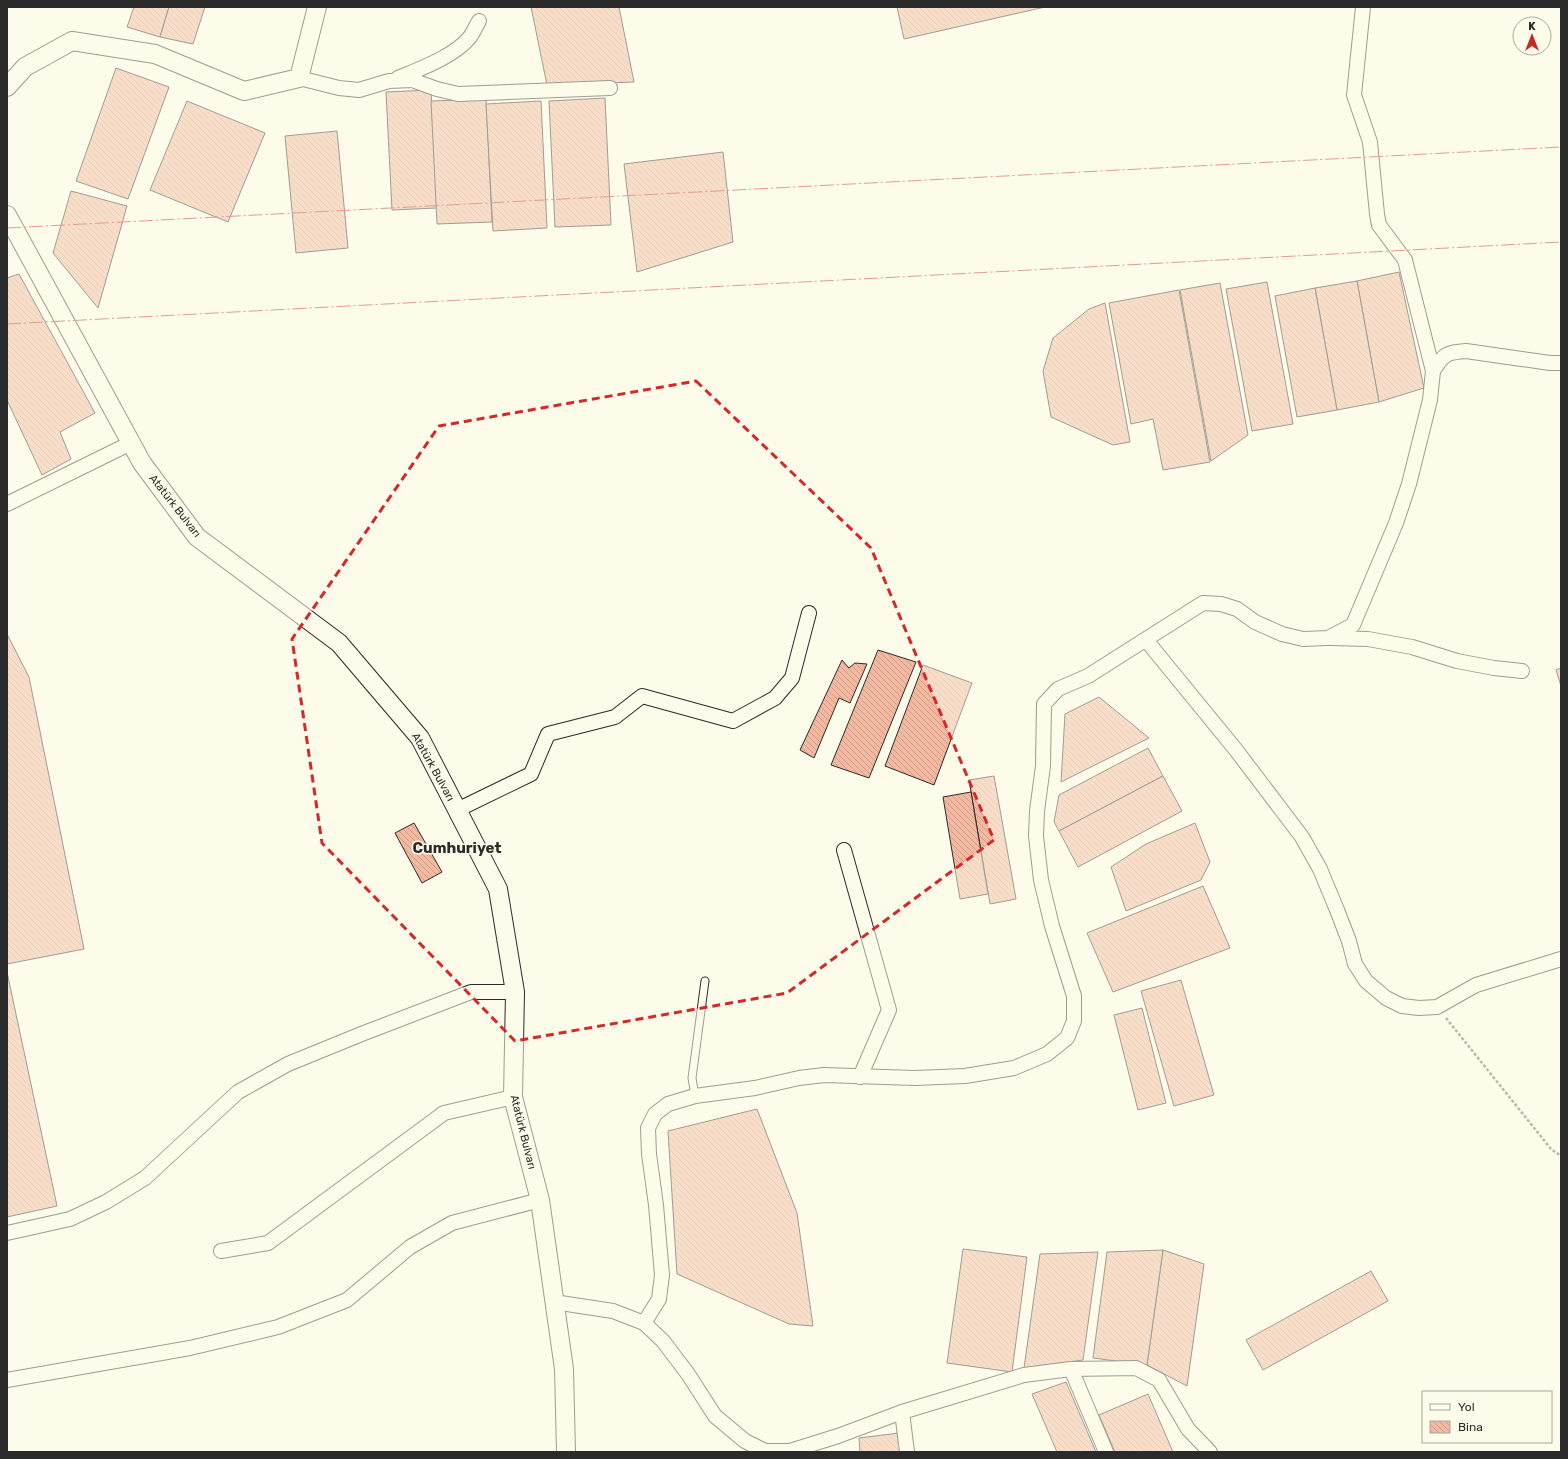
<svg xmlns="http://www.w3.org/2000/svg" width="1568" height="1459" viewBox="0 0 1568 1459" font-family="Rubik,sans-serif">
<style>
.building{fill:url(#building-back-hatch);stroke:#2b2b2b}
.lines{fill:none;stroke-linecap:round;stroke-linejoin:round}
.service-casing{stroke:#2b2b2b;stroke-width:9}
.minor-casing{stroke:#2b2b2b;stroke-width:16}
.tertiary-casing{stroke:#2b2b2b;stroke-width:20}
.path{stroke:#6a6964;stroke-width:2.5;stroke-dasharray:3 2;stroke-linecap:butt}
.service{stroke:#fdfbea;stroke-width:7}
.minor{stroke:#fdfbea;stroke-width:14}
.tertiary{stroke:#fdfbea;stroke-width:18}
.power{stroke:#c62828;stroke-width:1;stroke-dasharray:14 3 2 3;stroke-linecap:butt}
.marked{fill:none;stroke:#d62828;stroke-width:3;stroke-dasharray:8 5;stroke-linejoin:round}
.labels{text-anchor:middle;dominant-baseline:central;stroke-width:3;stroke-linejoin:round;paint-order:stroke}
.street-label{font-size:11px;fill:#2b2b2b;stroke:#fdfbea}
.district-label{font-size:15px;font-weight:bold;fill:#2b2b2b;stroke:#fdfbea}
</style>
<defs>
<pattern id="building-back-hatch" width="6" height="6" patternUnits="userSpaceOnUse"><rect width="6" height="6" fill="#f2b8a0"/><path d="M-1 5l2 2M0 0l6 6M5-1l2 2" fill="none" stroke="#d09e8a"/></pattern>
</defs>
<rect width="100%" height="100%" fill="#fdfbea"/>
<!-- building -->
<g class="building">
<path d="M 134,7 L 169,7 L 160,37 L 127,27 Z"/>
<path d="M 169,7 L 205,7 L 193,44 L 160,37 Z"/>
<path d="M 531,7 L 619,7 L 634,82 L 547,85 Z"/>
<path d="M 897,7 L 1045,7 L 904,39 Z"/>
<path d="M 116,68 L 169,87 L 128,199 L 76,181 Z"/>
<path d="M 431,90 L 437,208 L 392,210 L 386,92 Z"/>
<path d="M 605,98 L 611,225 L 555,227 L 549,101 Z"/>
<path d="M 486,99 L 492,222 L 437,224 L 431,101 Z"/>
<path d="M 187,101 L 265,133 L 228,222 L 150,190 Z"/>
<path d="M 541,101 L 547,228 L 493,231 L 486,104 Z"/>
<path d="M 337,131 L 348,248 L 296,253 L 285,136 Z"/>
<path d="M 723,152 L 733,242 L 637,272 L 624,164 Z"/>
<path d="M 71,191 L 127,206 L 98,308 L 53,253 Z"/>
<path d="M 1399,272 L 1424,388 L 1379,402 L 1357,281 Z"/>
<path d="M 19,274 L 95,413 L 60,432 L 71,459 L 42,475 L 7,400 L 7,278 Z"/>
<path d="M 1357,281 L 1379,402 L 1337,410 L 1315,288 Z"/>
<path d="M 1267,282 L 1293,424 L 1252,431 L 1226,289 Z"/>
<path d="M 1220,283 L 1248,435 L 1211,461 L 1180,290 Z"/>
<path d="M 1315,288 L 1337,410 L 1297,417 L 1275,296 Z"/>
<path d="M 1179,290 L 1210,462 L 1163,470 L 1153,419 L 1131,424 L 1109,303 Z"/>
<path d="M 1105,303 L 1130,442 L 1113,445 L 1051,417 L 1043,371 L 1053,338 L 1089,309 Z"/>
<path d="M 7,634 L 29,677 L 84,949 L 7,964 Z"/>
<path d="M 878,650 L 916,662 L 869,778 L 831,765 Z"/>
<path d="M 842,660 L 849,668 L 855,663 L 867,664 L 850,703 L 839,698 L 814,758 L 800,750 Z"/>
<path d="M 923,665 L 972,683 L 934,785 L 885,766 Z"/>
<path d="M 1561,668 L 1561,686 L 1556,670 Z"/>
<path d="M 1099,697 L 1149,738 L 1061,782 L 1065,714 Z"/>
<path d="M 1148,748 L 1163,776 L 1059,831 L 1054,822 L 1059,795 Z"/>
<path d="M 994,776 L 1016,899 L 990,904 L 969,780 Z"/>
<path d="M 1163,776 L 1182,811 L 1078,867 L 1059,831 Z"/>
<path d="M 971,792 L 988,894 L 960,899 L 943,797 Z"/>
<path d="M 414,823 L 442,872 L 422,883 L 395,833 Z"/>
<path d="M 1195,823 L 1210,862 L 1201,880 L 1126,911 L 1111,867 L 1146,844 Z"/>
<path d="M 1203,886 L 1230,948 L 1113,992 L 1087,933 Z"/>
<path d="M 7,972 L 57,1206 L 7,1217 Z"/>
<path d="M 1181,980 L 1214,1095 L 1174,1106 L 1141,991 Z"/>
<path d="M 1142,1008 L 1166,1103 L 1138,1110 L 1114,1015 Z"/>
<path d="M 757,1109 L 797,1213 L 813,1326 L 789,1324 L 677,1274 L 668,1131 Z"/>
<path d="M 963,1249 L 1027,1257 L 1012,1372 L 947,1363 Z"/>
<path d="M 1163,1250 L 1204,1264 L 1187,1386 L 1147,1365 Z"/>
<path d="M 1163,1250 L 1147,1365 L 1093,1358 L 1107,1252 Z"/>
<path d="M 1098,1252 L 1083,1360 L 1024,1368 L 1040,1254 Z"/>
<path d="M 1371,1271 L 1388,1301 L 1263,1370 L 1246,1340 Z"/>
<path d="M 1066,1382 L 1096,1452 L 1057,1452 L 1032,1394 Z"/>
<path d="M 1148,1394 L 1173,1452 L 1115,1452 L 1099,1415 Z"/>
<path d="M 899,1433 L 901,1452 L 860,1452 L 859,1438 Z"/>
</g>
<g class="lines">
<defs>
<path id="service" d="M 695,1096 L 692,1078 L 705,981"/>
<g id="minor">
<path d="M 299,78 L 339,88 L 359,90 L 389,81 L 412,80 L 437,89 L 458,94 L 610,88"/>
<path d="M 398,78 C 420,69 455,56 470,37 C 473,33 476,26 479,21"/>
<path d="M 1433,371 C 1443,355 1446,352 1466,351 L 1550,363 L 1561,363"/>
<path d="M 7,504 L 131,443"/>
<path d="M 1331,638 L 1368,639 L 1412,647 L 1457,661 L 1494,668 L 1522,671"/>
<path d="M 1146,640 L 1236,750 L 1302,837 L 1320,869 L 1337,910 L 1349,941 L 1355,964 L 1366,981 L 1386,998 L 1402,1006 L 1419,1008 L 1437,1007 L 1476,985 L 1561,959"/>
<path d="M 457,810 L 531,774 L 548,734 L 615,717 L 642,696 L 733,721 L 775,698 L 792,678 L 809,613"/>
<path d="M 844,850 L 889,1010 L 860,1077"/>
<path d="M 7,1233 L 70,1219 L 106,1202 L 145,1178 L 238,1092 L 288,1064 L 364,1033 L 471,992 L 515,992"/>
<path d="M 221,1251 L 268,1243 L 444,1113 L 513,1097"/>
<path d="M 554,1302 L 613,1311 L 644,1323 L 663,1341 L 688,1374 L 715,1416 L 745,1441 L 765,1451 L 790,1451 L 838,1436 L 902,1412 L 1024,1375 L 1071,1369 L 1136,1368 L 1159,1380 L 1188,1429 L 1210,1452"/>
<path d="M 644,1323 L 659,1299 L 662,1275 L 656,1205 L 649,1154 L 648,1128 L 655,1114 L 668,1104 L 695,1096 L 755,1088 L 799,1078 L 824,1075 L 915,1078 L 965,1076 L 1014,1068 L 1047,1054 L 1067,1038 L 1074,1021 L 1074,996 L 1052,926 L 1041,880 L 1036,836 L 1037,811 L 1043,766 L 1044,704 L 1058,689 L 1088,676 L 1203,603 L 1221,604 L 1237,609 L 1255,622 L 1282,634 L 1303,639 L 1328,638 L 1353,625 L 1396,523 L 1409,484 L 1430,400 L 1433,371 L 1405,260 L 1379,225 L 1377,214 L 1370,142 L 1354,95 L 1363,7"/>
<path d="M 1071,1369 L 1106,1452"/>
<path d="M 7,1380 L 190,1348 L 278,1327 L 347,1300 L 410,1247 L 452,1223 L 540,1200"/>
<path d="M 902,1412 L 907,1452"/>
</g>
<g id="tertiary">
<path d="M 7,87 L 25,67 L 72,41 L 155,54 L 244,91 L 299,78 L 317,7"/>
<path d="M 7,215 L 142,463 L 197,537 L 339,643 L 420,738 L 498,889 L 515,992 L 513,1097 L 540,1200 L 564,1369 L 566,1452"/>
</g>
</defs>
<!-- service casing -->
<use href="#service" class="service-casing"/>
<!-- minor casing -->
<use href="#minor" class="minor-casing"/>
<!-- tertiary casing -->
<use href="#tertiary" class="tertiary-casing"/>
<!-- path -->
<path class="path" d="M 1446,1018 L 1551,1149 L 1561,1156"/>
<!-- service -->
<use href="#service" class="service"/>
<!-- minor -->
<use href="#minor" class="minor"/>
<!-- tertiary -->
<use href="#tertiary" class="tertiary"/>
<!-- power -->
<g class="power">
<path d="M 7,228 L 1561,147"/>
<path d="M 7,324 L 1561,242"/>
</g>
</g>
<!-- marked area -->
<path d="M0 0H1568V1459H0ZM 696,381 L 871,548 L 994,840 L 787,993 L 515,1041 L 322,843 L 292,639 L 439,426 Z" fill="#fdfbea" fill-opacity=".55" fill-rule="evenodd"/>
<path class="marked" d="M 696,381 L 871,548 L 994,840 L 787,993 L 515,1041 L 322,843 L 292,639 L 439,426 Z"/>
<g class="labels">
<!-- street labels -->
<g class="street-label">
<text transform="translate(175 506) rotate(52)">Atatürk Bulvarı</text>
<text transform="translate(433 767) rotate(61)">Atatürk Bulvarı</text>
<text transform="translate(523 1132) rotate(76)">Atatürk Bulvarı</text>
</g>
<!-- district labels -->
<g class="district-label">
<text x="457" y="848">Cumhuriyet</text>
</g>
</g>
<!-- border -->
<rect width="1568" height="1459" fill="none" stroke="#2b2b2b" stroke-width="16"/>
<!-- legend -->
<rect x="1422" y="1391" width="130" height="52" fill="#fdfbea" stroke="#a9a89e"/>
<rect x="1430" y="1404" width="20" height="6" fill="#fdfbea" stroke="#a9a89e"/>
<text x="1458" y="1411" font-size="12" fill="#2b2b2b">Yol</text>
<rect x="1430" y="1421" width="20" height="12" fill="url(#building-back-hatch)" stroke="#a9a89e"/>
<text x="1458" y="1431" font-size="12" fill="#2b2b2b">Bina</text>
<!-- north arrow -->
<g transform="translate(1532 36)"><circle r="19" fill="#fdfbea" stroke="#a9a89e"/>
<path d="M0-3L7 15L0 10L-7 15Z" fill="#c62828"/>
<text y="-6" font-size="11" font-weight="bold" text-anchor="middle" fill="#2b2b2b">K</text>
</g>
</svg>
